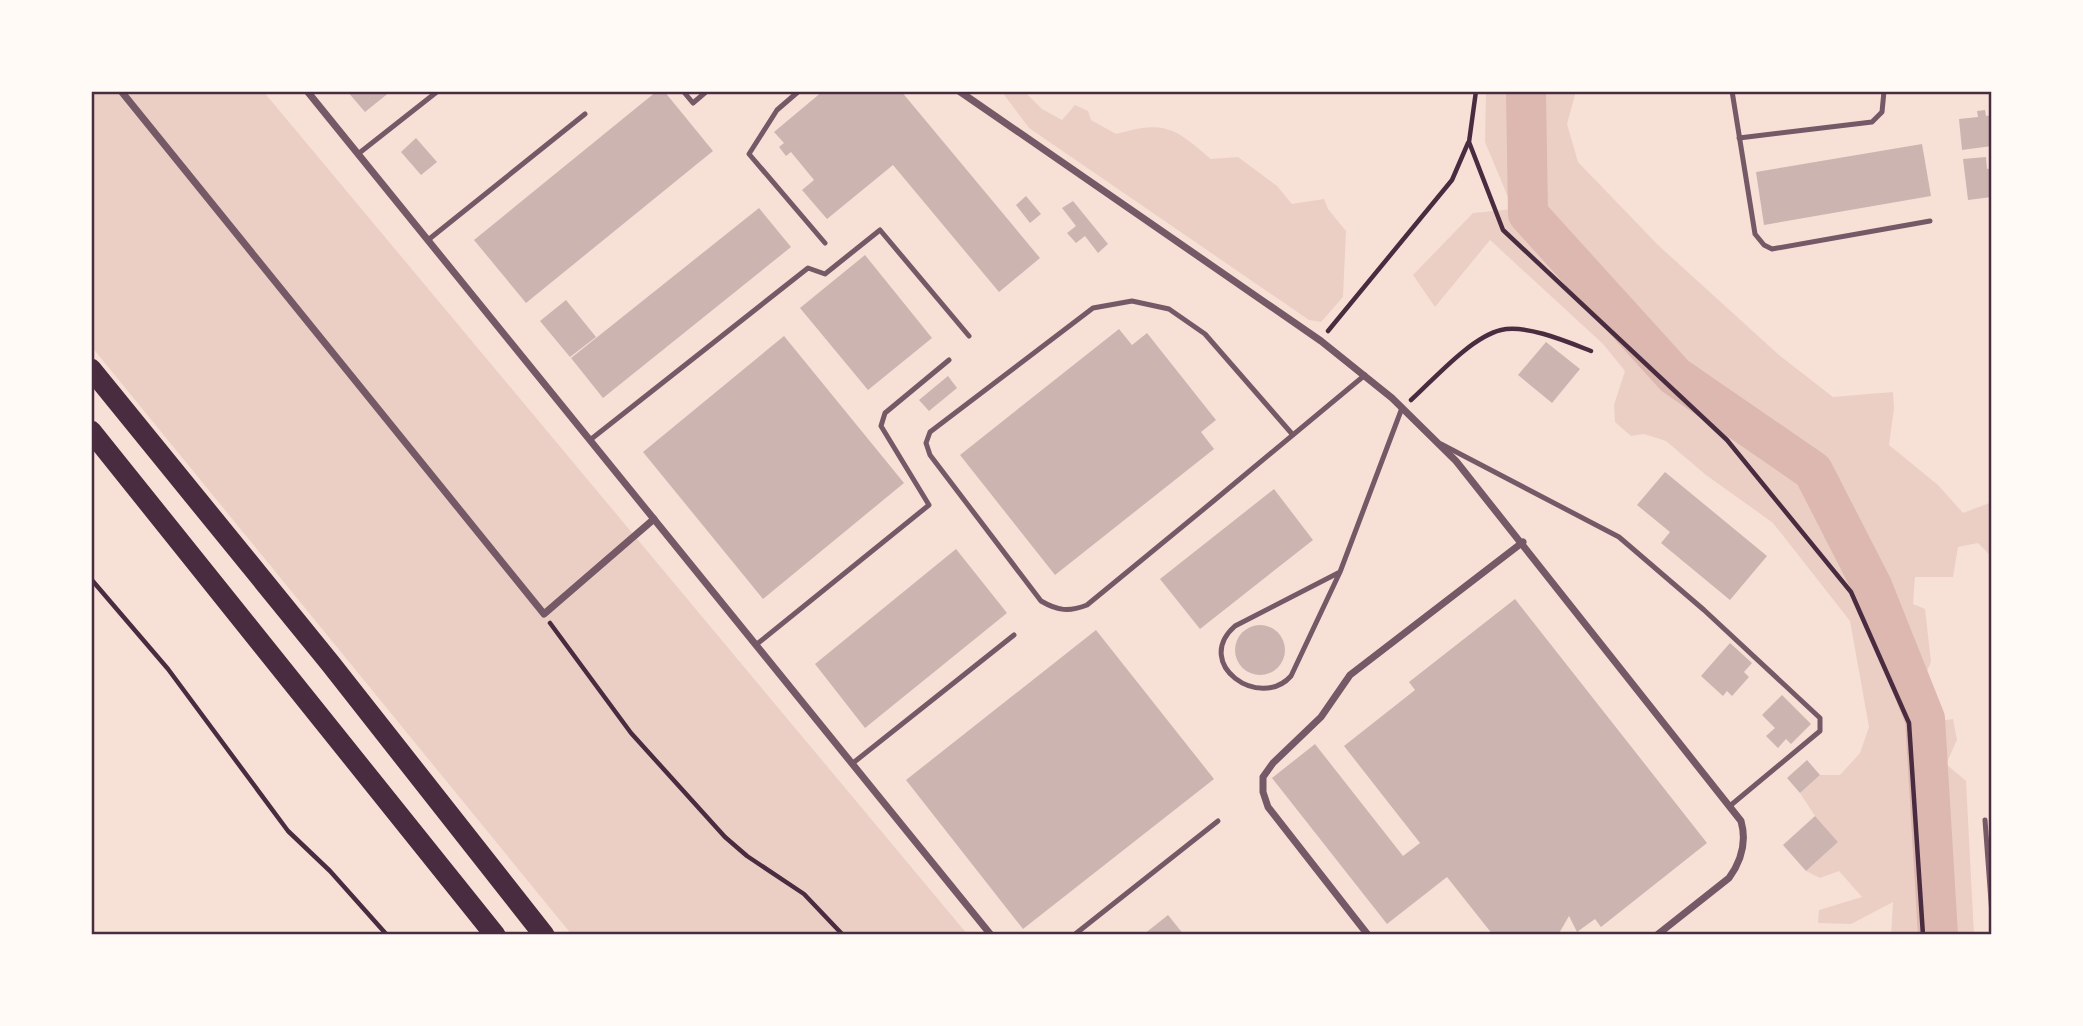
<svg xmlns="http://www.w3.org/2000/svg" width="2083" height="1026" viewBox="0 0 2083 1026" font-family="'Roboto Serif',serif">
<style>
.green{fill:#ebcfc5}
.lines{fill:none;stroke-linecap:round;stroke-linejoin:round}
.river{stroke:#dcb8b0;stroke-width:40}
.building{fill:#ccb4b1}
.path{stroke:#4a2c40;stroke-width:4.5}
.service{stroke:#755966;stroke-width:5}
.minor{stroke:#755966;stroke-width:7}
.motorway{stroke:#4a2c40;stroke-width:21}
.neatline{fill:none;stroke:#4a2c40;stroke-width:2.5}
</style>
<rect width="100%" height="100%" fill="#f7e1d7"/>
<!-- green -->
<g class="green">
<path d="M 91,91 L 263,91 L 968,935 L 572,935 L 91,346 Z"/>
<path d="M 1024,91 L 1042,109 L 1062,120 L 1075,105 L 1088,111 L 1091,120 L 1116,134 C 1164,120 1174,127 1211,159 L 1238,157 L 1277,186 L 1292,204 L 1324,199 L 1328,209 L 1346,231 L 1343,297 L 1321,322 L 1309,320 L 1029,128 L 1002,92 Z"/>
<path d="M 1486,91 L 1576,91 L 1567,124 L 1578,162 L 1658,245 L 1779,355 L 1833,397 L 1893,392 L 1894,408 L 1889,445 L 1938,485 L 1963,513 L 1992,502 L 1992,557 L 1978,543 L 1958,547 L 1953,577 L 1915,577 L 1913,604 L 1925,609 L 1931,662 L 1909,712 L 1914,725 L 1953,719 L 1957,740 L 1946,764 L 1966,781 L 1974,935 L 1891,935 L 1893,902 L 1851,924 L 1818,923 L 1819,910 L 1862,897 L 1839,871 L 1820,878 L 1806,871 L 1838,842 L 1815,816 L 1800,793 L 1820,775 L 1840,775 L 1860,753 L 1869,727 L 1850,621 L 1773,523 L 1706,475 L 1666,441 L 1644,434 L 1631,436 L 1615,422 L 1614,405 L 1625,371 L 1603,344 L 1490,240 L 1435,307 L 1413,275 L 1473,213 L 1513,209 L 1485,142 Z"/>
</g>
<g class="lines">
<!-- river -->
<path class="river" d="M 1526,91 L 1528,214 L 1675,376 L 1813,471 L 1872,586 L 1925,719 L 1938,935"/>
</g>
<!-- building -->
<g class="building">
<path d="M 347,91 L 391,91 L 365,112 Z"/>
<path d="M 657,91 L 664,91 L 713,151 L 526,303 L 474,240 Z"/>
<path d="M 823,91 L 901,91 L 1040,258 L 999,292 L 893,165 L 827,219 L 802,190 L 814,180 L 791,152 L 786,156 L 779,147 L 784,143 L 774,132 Z"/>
<path d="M 1985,110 L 1986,116 L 1992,115 L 1992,146 L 1962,150 L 1959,119 L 1978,117 L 1977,111 Z"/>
<path d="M 416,138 L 437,162 L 421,175 L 401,152 Z"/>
<path d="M 1922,144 L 1931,196 L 1764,225 L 1756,172 Z"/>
<path d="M 1986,157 L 1987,169 L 1992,168 L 1992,197 L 1968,200 L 1963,159 Z"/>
<path d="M 1026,196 L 1041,214 L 1030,223 L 1016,205 Z"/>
<path d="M 1073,201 L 1108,244 L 1098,253 L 1085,236 L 1076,243 L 1067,233 L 1076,226 L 1062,208 Z"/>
<path d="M 759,208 L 791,247 L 603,398 L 571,358 Z"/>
<path d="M 865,255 L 932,338 L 868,390 L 800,308 Z"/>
<path d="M 566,300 L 596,337 L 570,357 L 540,321 Z"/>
<path d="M 1119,329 L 1132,345 L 1147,333 L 1208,410 L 1216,420 L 1201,432 L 1214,449 L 1055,575 L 960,455 Z"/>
<path d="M 784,336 L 904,483 L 763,599 L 643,452 Z"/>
<path d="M 1546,342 L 1580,369 L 1552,403 L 1518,375 Z"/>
<path d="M 948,376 L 957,388 L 929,411 L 919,400 Z"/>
<path d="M 1665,472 L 1767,556 L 1730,600 L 1661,543 L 1670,532 L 1637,505 Z"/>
<path d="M 1274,489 L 1313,540 L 1200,629 L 1160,579 Z"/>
<path d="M 956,549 L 1007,613 L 865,728 L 815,664 Z"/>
<path d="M 1515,599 L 1707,843 L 1601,927 L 1595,919 L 1577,932 L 1569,916 L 1558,935 L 1493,935 L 1447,877 L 1387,924 L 1272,778 L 1315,744 L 1403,856 L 1420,843 L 1344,746 L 1415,690 L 1409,682 Z"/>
<circle cx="1260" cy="650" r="25"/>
<path d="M 1096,630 L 1214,779 L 1023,929 L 906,780 Z"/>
<path d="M 1730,643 L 1752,663 L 1744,672 L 1749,677 L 1732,696 L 1727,691 L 1723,696 L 1701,676 Z"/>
<path d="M 1782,695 L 1811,724 L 1791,744 L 1786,739 L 1778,748 L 1766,736 L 1775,728 L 1762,715 Z"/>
<path d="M 1807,760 L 1820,775 L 1800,793 L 1787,778 Z"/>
<path d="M 1815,816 L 1838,842 L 1806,871 L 1783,845 Z"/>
<path d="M 1168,915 L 1184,935 L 1143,935 Z"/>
</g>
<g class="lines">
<!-- path -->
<g class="path">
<path d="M 1476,91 L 1469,142 L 1503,230 L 1727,440 L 1851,592 L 1909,723 L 1923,935"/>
<path d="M 1328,331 L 1452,180 L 1468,143"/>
<path d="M 1411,400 C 1433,380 1471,337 1501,330 C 1526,324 1568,342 1591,351"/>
<path d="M 91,579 L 168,669 L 288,831 L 330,871 L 387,935"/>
<path d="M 550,623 L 631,733 L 725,837 L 747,856 L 804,894 L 843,935"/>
</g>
<!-- service -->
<g class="service">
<path d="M 683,91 L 693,103 L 707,91"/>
<path d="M 799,91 L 777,110 L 749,154 L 825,243"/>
<path d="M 1732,91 L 1755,234 L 1764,245 L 1772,249 L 1930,221"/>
<path d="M 1739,138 L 1872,122 L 1882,112 L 1884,91"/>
<path d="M 358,154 L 438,91"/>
<path d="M 428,240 L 585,114"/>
<path d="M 1293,435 L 1205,334 L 1169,309 L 1132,301 L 1093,308 L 930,432 L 926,443 L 930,455 L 1041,601 C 1058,611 1069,612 1087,605 C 1180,529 1273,452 1365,375"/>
<path d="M 590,440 L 808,268 L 825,274 L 880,230 L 969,336"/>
<path d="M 1441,444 L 1619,537 L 1704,610 L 1820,718 L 1820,731 L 1731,805"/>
<path d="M 1340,572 L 1235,626 C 1192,664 1260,711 1291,676 L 1340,572 L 1402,408"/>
<path d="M 757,644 L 929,505 L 881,426 L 885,413 L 949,360"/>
<path d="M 853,763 L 1014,635"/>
<path d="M 1985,820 L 1992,915"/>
<path d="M 1074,935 L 1218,821"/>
</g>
<!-- minor -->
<g class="minor">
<path d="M 121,91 L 544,614 L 654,519"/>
<path d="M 307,91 L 991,935"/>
<path d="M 959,91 L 1321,341 L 1392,398 L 1456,461 L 1741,821 C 1747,842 1742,860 1729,878 L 1657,935"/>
<path d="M 1368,935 L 1268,807 L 1263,792 L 1263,777 L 1273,763 L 1321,717 L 1350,675 L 1523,542"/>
</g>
<!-- motorway -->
<g class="motorway">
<path d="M 91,369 L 330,663 L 544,935"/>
<path d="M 91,431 L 495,935"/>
</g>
</g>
<!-- border -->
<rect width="2083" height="1026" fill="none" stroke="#fffaf5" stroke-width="186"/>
<rect x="93" y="93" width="1897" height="840" class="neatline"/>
</svg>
